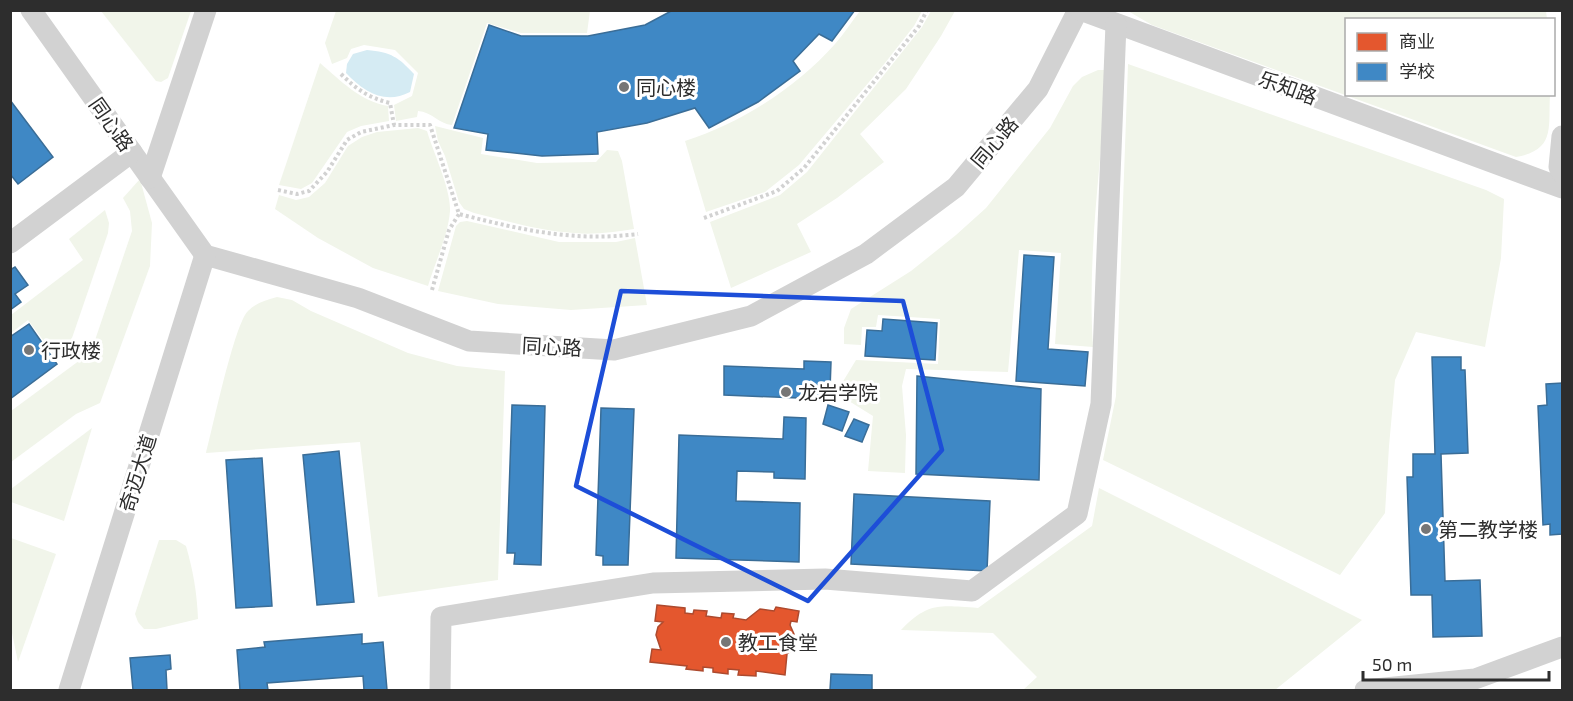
<svg xmlns="http://www.w3.org/2000/svg" width="1573" height="701" viewBox="0 0 1573 701" font-family="'Exo 2','Noto Sans SC',sans-serif">
<style>
.green{fill:#f1f5ea}
.water{fill:#d5ebf3}
.shops{fill:#e4572e;stroke:#ad4a2e;stroke-width:1.5}
.schools{fill:#3f88c5;stroke:#3a6d97;stroke-width:1.5}
.lines{fill:none;stroke-linecap:round;stroke-linejoin:round}
.path{stroke:#d2d2d2;stroke-width:4;stroke-dasharray:3 3;stroke-linecap:butt}
.minor{stroke:#d2d2d2;stroke-width:21}
.marked{fill:none;stroke:#1d4ed8;stroke-width:4.5;stroke-linejoin:round}
.poi-dot{fill:#767676;stroke:#fff;stroke-width:2}
.labels{text-anchor:middle;dominant-baseline:central;stroke-width:6;stroke-linejoin:round;paint-order:stroke}
.poi-label{font-size:20px;fill:#2d2d2d;stroke:#fff;text-anchor:start}
.street-label{font-size:20px;fill:#2d2d2d;stroke:#fff}
</style>
<rect width="100%" height="100%" fill="#fff"/>
<!-- green -->
<g class="green">
<path d="M 101,11 L 191,11 L 168,78 L 161,82 L 156,81 Z"/>
<path d="M 336,11 L 336,10 L 590,11 L 587,33 L 521,33 L 487,23 L 452,125 C 439,124 432,112 418,111 L 417,117 L 396,121 L 394,105 L 412,96 L 418,73 L 395,50 L 364,45 L 351,49 L 347,58 L 332,64 L 325,43 Z"/>
<path d="M 860,11 L 922,11 L 914,26 L 885,63 L 799,165 L 765,192 L 706,212 L 685,141 C 741,123 796,88 835,44 C 844,34 852,21 860,11 Z"/>
<path d="M 931,11 L 955,11 L 941,36 L 906,89 L 860,134 L 884,162 L 837,198 L 797,224 L 811,252 L 731,288 L 710,222 L 780,195 L 807,172 L 922,27 Z"/>
<path d="M 1128,11 L 1546,11 L 1547,19 L 1346,20 L 1346,94 L 1550,95 C 1548,127 1556,150 1516,157 L 1152,25 Z"/>
<path d="M 320,63 C 341,81 360,101 388,106 L 389,121 L 361,126 L 347,132 L 312,183 L 301,189 L 279,185 Z"/>
<path d="M 1128,64 L 1486,190 L 1504,199 L 1501,258 L 1485,347 L 1416,332 L 1395,380 L 1389,446 L 1385,513 L 1340,575 L 1103,460 L 1116,396 Z"/>
<path d="M 1098,70 L 1108,70 C 1101,162 1087,256 1093,347 L 1055,344 L 1061,253 L 1019,250 L 1008,372 L 906,369 L 902,386 L 906,435 L 905,473 L 868,471 L 873,416 L 836,393 L 856,360 L 938,364 L 940,319 L 878,315 L 876,327 L 862,327 L 861,345 L 844,344 L 844,328 L 851,309 L 911,271 L 956,235 L 986,208 L 1050,128 L 1073,86 L 1082,77 Z"/>
<path d="M 435,126 L 483,138 L 481,154 L 537,163 L 596,162 L 607,150 L 618,151 L 622,161 L 634,229 C 614,232 594,235 574,233 C 540,231 507,221 474,213 L 464,209 L 459,202 L 445,156 L 438,141 Z"/>
<path d="M 418,128 L 427,131 C 433,152 451,189 450,211 C 448,236 435,262 428,286 L 373,268 L 318,238 L 275,209 L 279,195 L 296,200 L 309,197 L 325,183 L 348,146 L 362,137 L 377,132 Z"/>
<path d="M 140,179 L 152,223 L 150,266 L 100,403 L 76,414 L 11,462 L 11,411 L 91,352 L 132,231 L 130,211 L 123,198 Z"/>
<path d="M 105,210 L 109,223 L 108,233 L 72,338 L 68,345 L 55,356 L 28,320 L 11,333 L 11,315 L 83,260 L 69,239 Z"/>
<path d="M 467,221 L 559,242 L 616,242 L 635,238 L 647,305 L 571,310 L 498,304 L 438,291 L 456,226 L 460,222 Z"/>
<path d="M 277,297 L 292,300 L 311,311 L 408,353 L 457,366 L 505,371 L 498,580 L 378,597 L 360,442 L 206,453 C 213,427 234,325 248,311 C 256,303 266,300 277,297 Z"/>
<path d="M 92,428 L 64,521 L 11,502 L 11,489 Z"/>
<path d="M 1099,488 L 1362,620 L 1275,690 L 1023,690 L 1037,677 L 993,633 L 901,630 C 929,601 941,606 978,608 L 1092,526 Z"/>
<path d="M 11,538 L 56,554 L 18,662 L 11,628 Z"/>
<path d="M 159,540 L 176,540 L 186,546 C 193,570 197,593 198,619 L 156,629 L 144,629 L 138,622 L 135,614 Z"/>
</g>
<!-- water -->
<path class="water" d="M 367,50 C 391,52 398,57 414,74 L 410,92 C 385,105 364,92 346,73 L 347,64 L 353,54 Z"/>
<!-- shops -->
<path class="shops" d="M 657,605 L 685,608 L 685,613 L 693,614 L 694,610 L 707,611 L 706,616 L 721,618 L 722,613 L 734,614 L 733,618 L 746,620 L 760,609 L 774,611 L 776,607 L 799,611 L 797,622 L 791,621 L 790,625 L 794,634 L 792,650 L 787,654 L 785,675 L 756,671 L 756,676 L 738,675 L 739,670 L 728,669 L 728,674 L 713,672 L 713,668 L 703,667 L 703,671 L 686,669 L 687,666 L 650,662 L 652,649 L 661,650 L 656,635 L 658,627 L 663,622 L 655,621 Z"/>
<!-- schools -->
<g class="schools">
<path d="M 673,10 L 855,10 L 832,41 L 819,34 L 793,61 L 800,71 L 758,102 L 709,128 L 695,108 L 647,123 L 597,132 L 598,154 L 542,156 L 486,150 L 488,134 L 454,128 L 489,25 L 521,36 L 588,36 L 645,25 Z"/>
<path d="M 10,100 L 53,157 L 18,184 L 10,174 Z"/>
<path d="M 1024,255 L 1054,257 L 1048,349 L 1088,352 L 1085,386 L 1016,381 Z"/>
<path d="M 15,267 L 28,285 L 15,294 L 21,302 L 10,310 L 10,270 Z"/>
<path d="M 883,319 L 937,323 L 935,360 L 865,356 L 867,330 L 882,331 Z"/>
<path d="M 29,324 L 57,364 L 10,399 L 10,337 Z"/>
<path d="M 1432,357 L 1461,357 L 1461,370 L 1465,370 L 1468,453 L 1441,454 L 1445,581 L 1480,580 L 1482,636 L 1433,637 L 1432,595 L 1411,595 L 1407,477 L 1413,477 L 1413,454 L 1435,454 Z"/>
<path d="M 804,361 L 831,362 L 830,390 L 823,390 L 822,399 L 724,395 L 724,366 L 804,369 Z"/>
<path d="M 917,376 L 1041,389 L 1039,480 L 916,474 Z"/>
<path d="M 1562,383 L 1562,534 L 1550,535 L 1550,524 L 1543,525 L 1538,406 L 1547,405 L 1546,384 Z"/>
<path d="M 512,405 L 545,406 L 541,565 L 514,564 L 515,553 L 507,553 Z"/>
<path d="M 828,405 L 849,412 L 842,431 L 823,424 Z"/>
<path d="M 601,408 L 634,409 L 628,565 L 603,565 L 603,556 L 596,555 Z"/>
<path d="M 784,417 L 806,418 L 805,479 L 774,478 L 774,472 L 737,471 L 736,501 L 800,503 L 799,562 L 676,558 L 679,435 L 783,439 Z"/>
<path d="M 854,419 L 869,425 L 862,442 L 845,436 Z"/>
<path d="M 339,451 L 354,602 L 317,605 L 303,455 Z"/>
<path d="M 262,458 L 272,606 L 236,608 L 226,460 Z"/>
<path d="M 854,494 L 990,501 L 987,571 L 851,564 Z"/>
<path d="M 362,634 L 362,644 L 383,642 L 387,690 L 364,690 L 363,676 L 267,683 L 268,690 L 240,690 L 237,650 L 265,647 L 264,642 Z"/>
<path d="M 170,655 L 171,669 L 166,670 L 167,690 L 133,690 L 130,658 Z"/>
<path d="M 831,674 L 872,675 L 872,690 L 830,690 Z"/>
</g>
<g class="lines">
<!-- path -->
<g class="path">
<path d="M 341,74 C 356,89 369,98 390,103 L 394,125"/>
<path d="M 278,190 L 297,194 L 309,191 L 327,172 L 347,140 L 361,132 L 394,125 L 430,125 L 459,214 C 522,230 573,242 638,234"/>
<path d="M 704,218 L 777,191 L 804,168 L 919,26 L 927,10"/>
<path d="M 432,290 L 449,230 L 459,214"/>
</g>
<!-- minor -->
<g class="minor">
<path d="M 31,10 L 205,255 L 358,298 L 469,341 L 614,350 L 751,316 L 866,254 L 956,187 L 1038,89 L 1078,10"/>
<path d="M 1080,10 L 1562,188"/>
<path d="M 1562,136 L 1559,167 L 1562,173"/>
<path d="M 150,178 L 206,10"/>
<path d="M 10,243 L 132,152"/>
<path d="M 69,690 L 205,255"/>
<path d="M 440,690 L 441,617 L 653,583 L 825,579 L 972,591 L 1077,514 L 1101,404 L 1116,24"/>
<path d="M 1365,690 L 1475,679 L 1562,647"/>
</g>
</g>
<!-- marked area -->
<path class="marked" d="M 621,291 L 903,301 L 942,450 L 808,601 L 576,486 Z"/>
<!-- markers -->
<g class="poi-dot">
<circle cx="624" cy="87" r="6"/>
<circle cx="29" cy="350" r="6"/>
<circle cx="786" cy="392" r="6"/>
<circle cx="1426" cy="529" r="6"/>
<circle cx="726" cy="642" r="6"/>
</g>
<g class="labels">
<!-- poi labels -->
<g class="poi-label">
<text x="636" y="87">同心楼</text>
<text x="41" y="350">行政楼</text>
<text x="798" y="392">龙岩学院</text>
<text x="1438" y="529">第二教学楼</text>
<text x="738" y="642">教工食堂</text>
</g>
<!-- street labels -->
<g class="street-label">
<text transform="translate(1288 87) rotate(20)">乐知路</text>
<text transform="translate(112 124) rotate(55)">同心路</text>
<text transform="translate(994 142) rotate(-50)">同心路</text>
<text transform="translate(552 346) rotate(3)">同心路</text>
<text transform="translate(137 473) rotate(-73)">奇迈大道</text>
</g>
</g>
<!-- border -->
<rect width="1573" height="701" fill="none" stroke="#2d2d2d" stroke-width="24"/>
<!-- legend -->
<rect x="1345" y="18" width="210" height="78" fill="#ffffff" stroke="#ababab" stroke-width="1.5"/>
<rect x="1357" y="33" width="30" height="18" fill="#e4572e" stroke="#ababab" stroke-width="1.5"/>
<text x="1399" y="48" font-size="18" fill="#2d2d2d">商业</text>
<rect x="1357" y="63" width="30" height="18" fill="#3f88c5" stroke="#ababab" stroke-width="1.5"/>
<text x="1399" y="78" font-size="18" fill="#2d2d2d">学校</text>
<!-- scale -->
<path d="M1363 671v9h186v-9" fill="none" stroke="#2d2d2d" stroke-width="3"/>
<text x="1372" y="671" font-size="18" fill="#2d2d2d" stroke="#ffffff" stroke-width="4.5" paint-order="stroke">50 m</text>
</svg>
